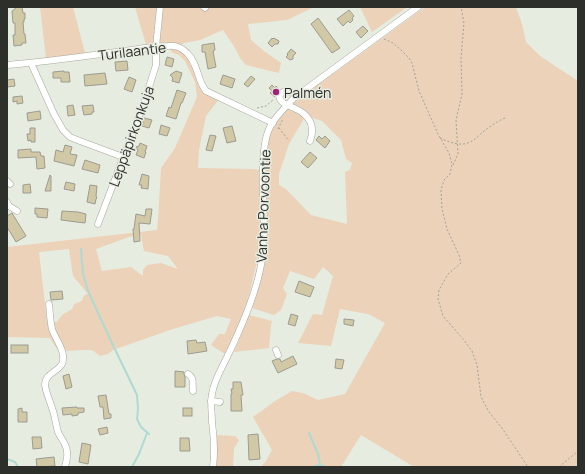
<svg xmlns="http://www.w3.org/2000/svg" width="585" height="474" viewBox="0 0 585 474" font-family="Manrope,sans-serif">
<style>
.green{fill:#ebd2b8;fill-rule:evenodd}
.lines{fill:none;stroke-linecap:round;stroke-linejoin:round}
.stream{stroke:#addbd4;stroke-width:2}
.building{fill:#d1c9a5;stroke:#9d9b91}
.minor-casing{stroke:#a4a89e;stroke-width:7}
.path{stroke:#a0a49c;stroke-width:1;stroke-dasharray:2 2;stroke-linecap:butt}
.minor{stroke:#fff;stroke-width:6}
.poi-dot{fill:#9d237b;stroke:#e7ece1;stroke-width:1.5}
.labels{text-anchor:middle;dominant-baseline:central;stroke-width:3;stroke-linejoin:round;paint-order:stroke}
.street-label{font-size:14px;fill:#2d2f2b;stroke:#e7ece1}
.poi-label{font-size:14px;fill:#2d2f2b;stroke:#e7ece1;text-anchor:start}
</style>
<rect width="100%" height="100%" fill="#e7ece1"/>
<!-- green -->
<g class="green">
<path d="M 40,7 L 73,7 L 85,53 L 46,58 Z"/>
<path d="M 135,7 L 314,7 L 287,20 L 248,24 L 251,40 L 264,51 L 281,63 L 279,73 L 246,65 L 240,58 L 235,48 L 223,30 L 200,40 L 184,43 L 181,45 L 189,50 L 197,64 L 202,86 L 220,98 L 206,116 L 199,150 L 198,168 L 254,169 L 259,170 L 260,244 L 256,266 L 248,299 L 241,319 L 225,354 L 211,345 L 219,334 L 225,334 L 231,319 L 217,316 L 173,329 L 113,350 L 108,354 L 100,356 L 92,350 L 82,350 L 67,351 L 57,349 L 50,338 L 7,337 L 7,247 L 157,230 L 158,219 L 161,168 L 175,148 L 197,97 L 195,82 L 185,61 L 179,55 L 171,52 L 170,46 L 147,48 ZM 141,235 L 144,251 L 168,256 L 178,269 L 161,263 L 147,265 L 143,270 L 143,276 L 131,267 L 102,271 L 96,249 L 132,236 ZM 69,249 L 73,276 L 88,294 L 86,294 L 83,297 L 82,301 L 74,304 L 72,309 L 62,315 L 57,322 L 47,322 L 39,252 Z"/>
<path d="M 360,7 L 407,7 L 372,32 Z"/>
<path d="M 425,7 L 516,7 L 522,24 L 526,42 L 540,56 L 578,81 L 578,463 L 574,467 L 414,467 L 361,435 L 341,467 L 261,467 L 266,461 L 272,450 L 253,417 L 275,401 L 292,391 L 303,393 L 318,400 L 345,394 L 385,323 L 368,314 L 340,309 L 331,346 L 298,343 L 313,314 L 322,315 L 333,276 L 323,267 L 314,279 L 290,271 L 283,288 L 287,294 L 281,310 L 274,315 L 252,308 C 259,287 265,268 267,246 C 269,212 258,160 272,130 C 276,122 283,115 289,108 L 305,117 L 289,144 L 279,174 L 279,185 L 286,189 L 311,215 L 347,224 L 345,172 L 350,170 L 352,163 L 346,159 L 341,140 L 322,121 L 310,117 L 292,105 L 304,95 Z"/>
<path d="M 249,315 L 272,321 L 271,325 L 269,348 L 234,352 Z"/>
<path d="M 216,435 L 235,436 L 239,440 L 234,448 L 233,467 L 216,467 L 217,449 Z"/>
</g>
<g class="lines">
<!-- stream -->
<g class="stream">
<path d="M 81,249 L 83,274 L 88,291 L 111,341 L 137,395 L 138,409 L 137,419 L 141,427 L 149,434"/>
<path d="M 309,433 L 318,454 L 320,465"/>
<path d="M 7,459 L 15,462 L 18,467"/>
<path d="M 132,467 L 139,454 L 147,433"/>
<path d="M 312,467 L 320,465 L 325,467"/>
<path d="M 576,467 L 578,465"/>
</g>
</g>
<!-- building -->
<g class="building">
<path d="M 15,7 L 22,7 L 23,13 L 25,13 L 25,19 L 24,19 L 24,22 L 23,22 L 24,34 L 25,34 L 26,43 L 22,43 L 22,45 L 14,46 L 13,35 L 15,35 L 15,23 L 13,23 L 12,11 L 15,9 Z"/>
<path d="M 349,10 L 354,16 L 352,18 L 353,20 L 350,23 L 348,21 L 343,26 L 337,19 Z"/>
<path d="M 318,18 L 340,48 L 332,53 L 311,24 Z"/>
<path d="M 363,26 L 368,31 L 361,38 L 356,32 Z"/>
<path d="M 272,38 L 273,39 L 274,38 L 279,41 L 278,44 L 275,44 L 272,47 L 268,43 Z"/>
<path d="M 214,43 L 215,50 L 213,51 L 216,67 L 208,69 L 205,52 L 202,52 L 202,45 Z"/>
<path d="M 291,49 L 296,53 L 293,56 L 293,59 L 290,60 L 286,57 L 288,55 L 287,54 Z"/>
<path d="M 167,57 L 174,59 L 172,67 L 165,65 Z"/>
<path d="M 127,61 L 128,70 L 116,71 L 115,62 Z"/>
<path d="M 64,71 L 64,72 L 69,72 L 70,82 L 61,82 L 61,78 L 53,78 L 53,72 Z"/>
<path d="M 176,71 L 182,73 L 179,83 L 172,81 L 173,78 L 170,75 Z"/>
<path d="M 105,73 L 107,84 L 85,86 L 84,75 Z"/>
<path d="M 223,75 L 235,79 L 232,88 L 220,84 Z"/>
<path d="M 251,76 L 255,79 L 248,87 L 244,84 Z"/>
<path d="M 129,77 L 136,80 L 132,92 L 124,89 Z"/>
<path d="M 14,79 L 15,86 L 7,87 L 7,80 Z"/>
<path d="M 272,85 L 275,88 L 276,86 L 279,89 L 276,93 L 275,97 L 270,93 L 272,91 L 269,88 Z"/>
<path d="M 177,90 L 186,93 L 182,103 L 181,103 L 176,119 L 166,116 L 169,107 L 171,108 Z"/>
<path d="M 22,96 L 23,103 L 17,104 L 17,101 L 13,102 L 13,97 Z"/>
<path d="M 73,105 L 75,115 L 68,116 L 67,106 Z"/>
<path d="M 93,105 L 94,112 L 92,112 L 92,114 L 84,115 L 82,106 Z"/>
<path d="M 40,111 L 41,119 L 28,121 L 27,113 Z"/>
<path d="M 144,118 L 152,120 L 149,128 L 142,126 Z"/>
<path d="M 161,125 L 170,128 L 167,136 L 159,134 Z"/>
<path d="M 232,126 L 236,141 L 227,143 L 223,128 Z"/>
<path d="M 30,128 L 35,128 L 35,142 L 31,142 L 31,140 L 28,141 L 27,134 L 30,134 Z"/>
<path d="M 210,135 L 216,136 L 212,151 L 206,150 Z"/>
<path d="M 319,136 L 322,139 L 325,136 L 330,141 L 325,148 L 316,140 Z"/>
<path d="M 140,143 L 147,146 L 145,152 L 146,152 L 144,158 L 136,155 L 138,150 L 136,147 L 139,146 Z"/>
<path d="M 65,145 L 72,147 L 70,154 L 77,155 L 74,166 L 54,161 L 56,150 L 63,152 Z"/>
<path d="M 31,149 L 31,152 L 40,152 L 41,156 L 44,156 L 45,168 L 37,169 L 36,157 L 18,158 L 18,150 Z"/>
<path d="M 310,152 L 317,158 L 308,168 L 301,162 Z"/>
<path d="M 85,160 L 100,165 L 98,173 L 82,169 Z"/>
<path d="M 142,174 L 149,176 L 148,189 L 141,188 L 142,185 L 139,185 Z"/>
<path d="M 50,175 L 51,176 L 51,191 L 45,191 Z"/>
<path d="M 66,182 L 75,184 L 74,191 L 64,189 Z"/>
<path d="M 30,184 L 31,193 L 23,193 L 23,185 Z"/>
<path d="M 90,185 L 97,186 L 96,196 L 97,198 L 96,199 L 95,204 L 87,202 Z"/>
<path d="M 35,208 L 48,209 L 47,218 L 37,217 L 37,214 L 35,214 Z"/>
<path d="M 146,209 L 152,209 L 150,224 L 139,223 L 140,241 L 134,242 L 133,229 L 134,229 L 136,214 L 145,216 Z"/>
<path d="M 62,211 L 78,212 L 86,214 L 85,223 L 61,220 Z"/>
<path d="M 12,213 L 26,236 L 16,242 L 7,227 L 7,216 Z"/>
<path d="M 299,281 L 314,287 L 310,297 L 295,292 Z"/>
<path d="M 62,291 L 63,299 L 51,300 L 50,292 Z"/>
<path d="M 291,314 L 298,316 L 295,326 L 288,324 Z"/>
<path d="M 344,319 L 354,320 L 353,326 L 344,324 Z"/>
<path d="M 196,340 L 197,343 L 205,342 L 207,351 L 188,354 L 187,341 Z"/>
<rect x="11" y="345" width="17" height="8"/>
<path d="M 293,356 L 297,364 L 278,373 L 272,361 L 277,359 L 280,359 L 281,362 Z"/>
<path d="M 336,359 L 344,360 L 342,369 L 335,368 Z"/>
<path d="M 175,371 L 184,372 L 184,374 L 185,377 L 185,387 L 175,387 Z"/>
<path d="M 69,374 L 72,387 L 66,389 L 63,376 Z"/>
<path d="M 233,382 L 241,382 L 243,395 L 241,395 L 242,411 L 231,411 L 231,394 L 232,394 L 231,389 L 233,389 Z"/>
<path d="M 106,395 L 109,414 L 111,414 L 111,418 L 104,419 L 103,407 L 100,407 L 98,396 Z"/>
<path d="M 77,407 L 77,408 L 84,408 L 84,412 L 78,413 L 78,415 L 72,416 L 72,414 L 63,415 L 62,408 Z"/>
<path d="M 22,408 L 22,412 L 27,412 L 27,422 L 18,422 L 18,409 Z"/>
<rect x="183" y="408" width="9" height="8"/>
<path d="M 107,427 L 108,433 L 100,435 L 98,429 Z"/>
<path d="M 258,434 L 260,459 L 249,460 L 248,435 Z"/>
<path d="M 32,437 L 41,437 L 42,448 L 33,449 Z"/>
<path d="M 180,438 L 189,438 L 190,451 L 180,451 Z"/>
<path d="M 82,443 L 91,445 L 88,464 L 79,462 Z"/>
<path d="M 54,457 L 55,466 L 37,467 L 36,459 Z"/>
</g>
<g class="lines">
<defs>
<g id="minor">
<path d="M 204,7 L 205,8"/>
<path d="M 31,63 L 54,114 L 63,130 L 70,137 L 80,141 L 123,157"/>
<path d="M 7,65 C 44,62 80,57 116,52 C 133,50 151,46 168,46 C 175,45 182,48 187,53 C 198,63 197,80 206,91 L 273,123"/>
<path d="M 301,93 L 283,92 L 279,96 C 281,105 289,105 296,109 C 305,113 313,121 312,132 C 312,135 311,138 310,141"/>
<path d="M 7,181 L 10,184"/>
<path d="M 7,202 L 9,206 L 17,211"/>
<path d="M 98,224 L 144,103 L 156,65 L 156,47 L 160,7"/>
<path d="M 49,304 C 50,312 50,321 52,329 C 55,339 67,352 62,364 C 58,372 45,373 45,385 C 46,393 50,401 52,408 C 55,416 56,425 58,432 C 61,439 67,444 67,452 C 68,457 66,462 65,467"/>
<path d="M 276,350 L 278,355"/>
<path d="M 188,374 C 195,378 192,384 193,391"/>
<path d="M 211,401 L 220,402"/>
<path d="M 213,467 C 215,452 214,437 212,422 C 212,412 210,403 212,394 C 214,380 222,368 228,355 C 241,328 254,299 260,270 C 268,234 261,197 263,161 C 264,149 265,136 271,125 C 277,115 286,106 294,98 L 418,7"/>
</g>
</defs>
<!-- minor casing -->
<use href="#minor" class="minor-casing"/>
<!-- path -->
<g class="path">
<path d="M 384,39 L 393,43 L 400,49 L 409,58 L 412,63 L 419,91 L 426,107 L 438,134 L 449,153 L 452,164 L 450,174 L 444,180 L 441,190 L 442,209 L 447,229 L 459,255 L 461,263 L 448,274 L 439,290 L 438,299 L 443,316 L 463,339 L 472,351 L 477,365 L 481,397 L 489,412 L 502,428 L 528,467"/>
<path d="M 257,108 L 266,106 L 273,100"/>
<path d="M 279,128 L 289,141"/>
<path d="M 278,129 L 283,119"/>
<path d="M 440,138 C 449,142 461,147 470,142 C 475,140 479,135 483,132 C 490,126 498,121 507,117"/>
<path d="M 453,165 L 458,154 L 456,120 L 462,94 L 461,58 L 464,23 L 461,7"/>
<path d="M 559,467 L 578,451"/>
</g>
<!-- minor -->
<use href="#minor" class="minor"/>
</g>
<!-- markers -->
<circle class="poi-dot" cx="276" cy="92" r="4"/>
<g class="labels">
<!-- street labels -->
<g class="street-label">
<text transform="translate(132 51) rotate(-7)">Turilaantie</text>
<text transform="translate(131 136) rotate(-70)">Leppäpirkonkuja</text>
<text transform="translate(263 206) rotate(-88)">Vanha Porvoontie</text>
</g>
<!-- poi labels -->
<g class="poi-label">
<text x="284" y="92">Palmén</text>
</g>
</g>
<!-- border -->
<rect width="585" height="474" fill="none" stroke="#2d2f2b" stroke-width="16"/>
</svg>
